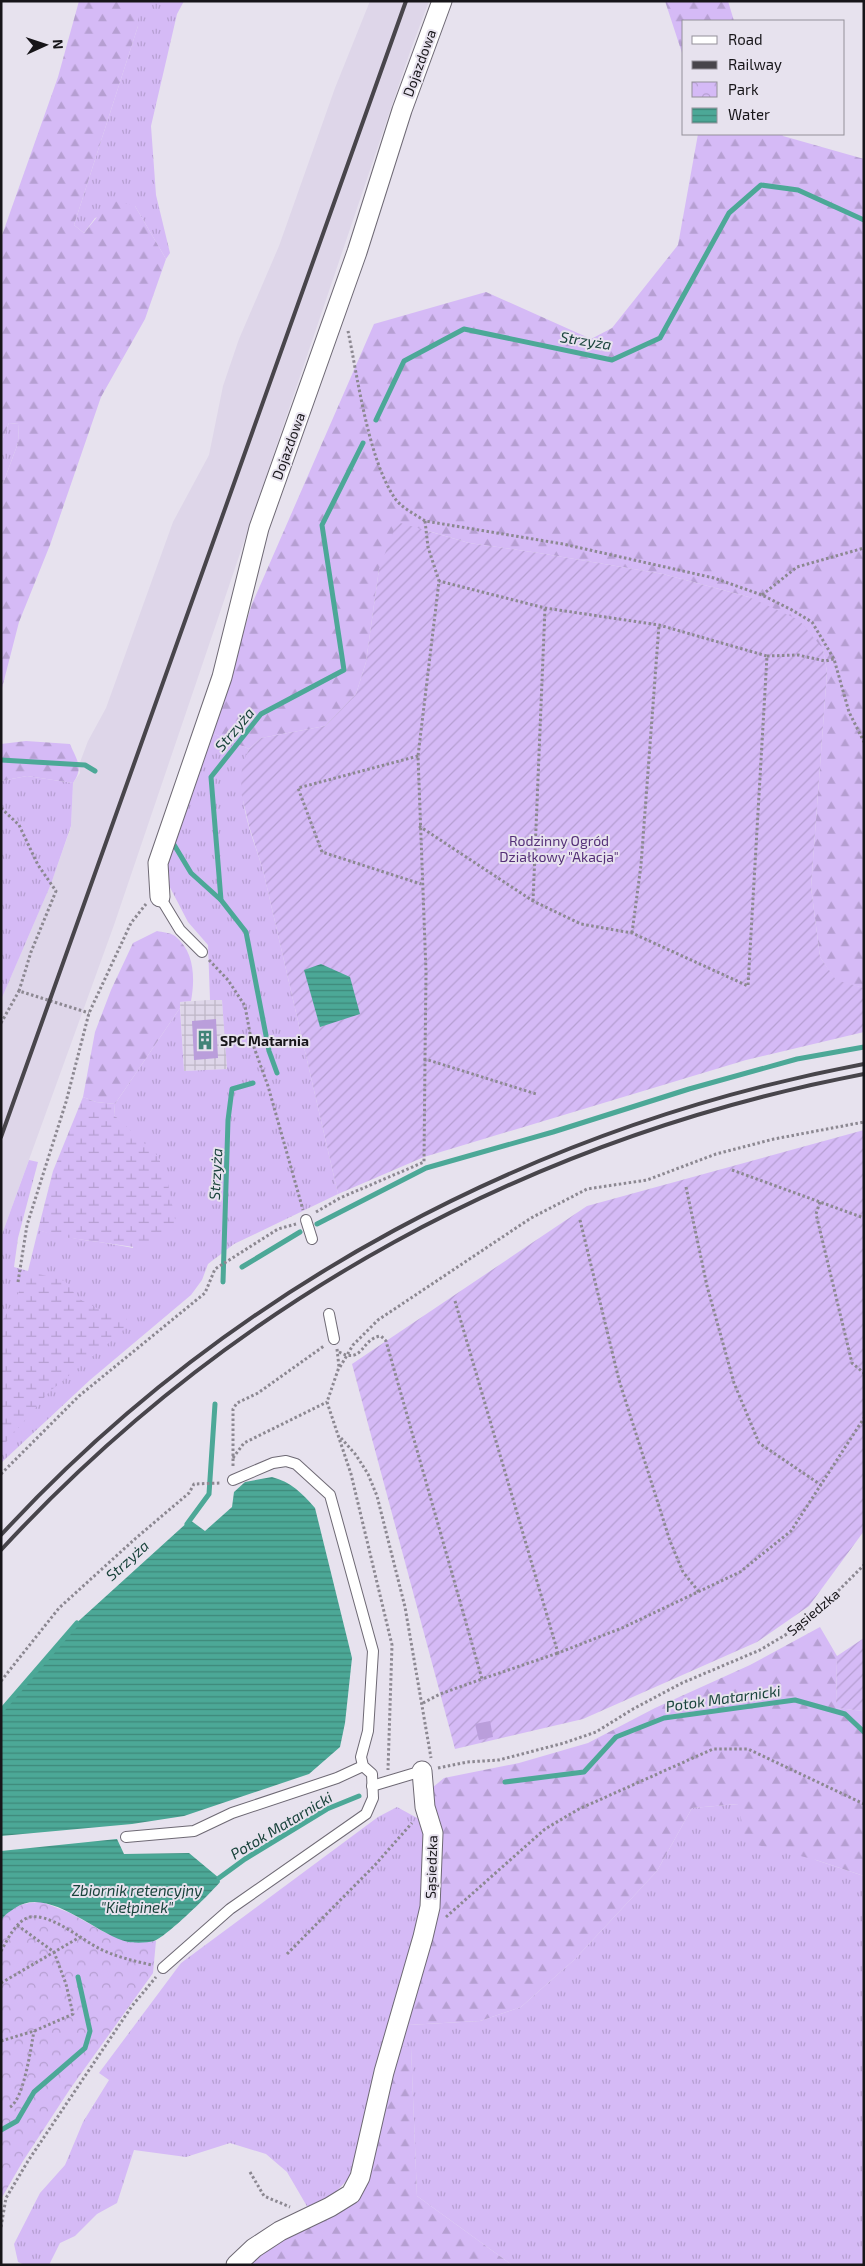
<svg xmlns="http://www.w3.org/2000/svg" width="865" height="2266" viewBox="0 0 865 2266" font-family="'Exo 2',sans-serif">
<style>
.built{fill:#ded6e9}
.industrial{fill:url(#industrial-grid)}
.grass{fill:url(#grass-tufts)}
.forest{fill:url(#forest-firs)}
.wetland{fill:url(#wetland-marsh)}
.park{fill:url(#park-crowns)}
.garden{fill:url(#garden-furrows)}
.water{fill:url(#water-rules)}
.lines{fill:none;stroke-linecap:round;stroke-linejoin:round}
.stream{stroke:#4ca897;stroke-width:5}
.building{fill:#ba9edb}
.lane-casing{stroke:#6e6974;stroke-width:12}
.street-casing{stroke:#6e6974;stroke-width:21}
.path{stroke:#8c8891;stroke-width:3;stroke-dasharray:2.5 2.5;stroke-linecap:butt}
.lane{stroke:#fff;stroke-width:10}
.street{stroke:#fff;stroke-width:19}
.rail{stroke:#48454b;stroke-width:4}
.labels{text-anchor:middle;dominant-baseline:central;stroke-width:4;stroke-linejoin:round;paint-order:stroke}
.street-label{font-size:14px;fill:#171519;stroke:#e7e2ee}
.park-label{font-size:14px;fill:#553078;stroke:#e7e2ee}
.poi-label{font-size:14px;font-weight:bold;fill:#171519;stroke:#e7e2ee;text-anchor:start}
.water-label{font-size:15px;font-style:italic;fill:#1a443c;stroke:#e7e2ee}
</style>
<defs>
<pattern id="industrial-grid" width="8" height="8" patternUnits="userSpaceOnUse" patternTransform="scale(1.25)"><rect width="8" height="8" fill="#ded6e9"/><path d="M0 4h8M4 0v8" fill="none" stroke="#beb7c7"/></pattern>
<pattern id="grass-tufts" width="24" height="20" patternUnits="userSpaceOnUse" patternTransform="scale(1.25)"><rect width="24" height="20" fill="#d5baf6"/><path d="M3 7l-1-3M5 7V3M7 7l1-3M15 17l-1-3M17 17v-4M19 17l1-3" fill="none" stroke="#b69fd2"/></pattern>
<pattern id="forest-firs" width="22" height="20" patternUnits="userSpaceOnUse" patternTransform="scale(1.25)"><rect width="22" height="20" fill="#d5baf6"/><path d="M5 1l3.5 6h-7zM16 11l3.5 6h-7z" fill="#b69fd2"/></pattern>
<pattern id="wetland-marsh" width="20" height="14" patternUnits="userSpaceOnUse" patternTransform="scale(1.25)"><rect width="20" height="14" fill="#d5baf6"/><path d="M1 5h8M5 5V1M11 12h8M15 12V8" fill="none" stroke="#b69fd2"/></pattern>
<pattern id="park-crowns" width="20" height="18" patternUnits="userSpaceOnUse" patternTransform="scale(1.25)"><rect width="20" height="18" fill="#d5baf6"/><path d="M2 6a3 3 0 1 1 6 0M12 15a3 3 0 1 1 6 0" fill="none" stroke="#b69fd2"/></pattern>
<pattern id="garden-furrows" width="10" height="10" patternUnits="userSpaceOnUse" patternTransform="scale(1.25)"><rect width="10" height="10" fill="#d5baf6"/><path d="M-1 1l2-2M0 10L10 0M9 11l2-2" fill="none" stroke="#b69fd2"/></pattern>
<pattern id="water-rules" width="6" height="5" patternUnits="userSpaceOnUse" patternTransform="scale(1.25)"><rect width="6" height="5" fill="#4ca897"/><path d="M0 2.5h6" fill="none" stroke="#3e887a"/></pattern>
</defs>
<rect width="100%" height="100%" fill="#e7e2ee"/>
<!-- built -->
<path class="built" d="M 370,1 L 429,1 L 410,52 L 114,925 L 1,1237 L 1,1000 L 51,884 L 71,827 L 73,783 L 80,773 L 79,765 L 88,741 L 106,708 L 173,522 L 209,455 L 223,386 L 239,339 L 279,246 L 335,88 Z"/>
<!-- industrial -->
<path class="industrial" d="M 222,999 L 227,1069 L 184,1071 L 180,1002 Z"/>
<!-- grass -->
<g class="grass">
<path d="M 138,1 L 184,1 L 177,14 L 151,126 L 156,195 L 170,253 L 166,259 L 135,206 L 95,218 L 84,233 L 74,225 L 138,26 Z"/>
<path d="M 9,423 L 19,424 L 18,443 L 1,489 L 1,443 Z"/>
<path d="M 212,733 L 249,749 C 232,790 250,829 263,870 L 338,1194 L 234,1244 L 208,1264 L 202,1280 L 191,1295 L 90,1380 L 1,1463 L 1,1237 L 29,1160 L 38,1162 L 18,1238 L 14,1267 L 28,1271 L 38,1230 C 69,1240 102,1241 133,1248 L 126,1128 L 114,1115 L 115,1104 L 180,1008 L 184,1071 L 227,1069 L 222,1000 L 210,1000 L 208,945 L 188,922 L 163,874 Z"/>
<path d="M 27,776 L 73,783 L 71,826 L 51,884 L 1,1000 L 1,781 Z"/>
<path d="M 739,1804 L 816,1860 L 864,1876 L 864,2265 L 512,2265 L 417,2196 L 411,2048 L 401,2046 L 407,2025 L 480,2021 L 521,2007 L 574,1960 L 657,1871 L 692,1808 Z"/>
<path d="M 397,1807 L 419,1819 L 429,1845 L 420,1907 L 421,1925 L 377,2070 L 349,2178 L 330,2198 L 308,2208 L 287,2172 L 266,2154 L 230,2143 L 186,2157 L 134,2150 L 117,2203 L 97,2214 L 75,2236 L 60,2243 L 49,2265 L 25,2265 L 18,2262 L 14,2244 L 40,2193 L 65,2165 L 83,2122 L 109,2080 L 99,2073 L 181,1963 L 378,1817 Z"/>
</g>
<!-- forest -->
<g class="forest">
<path d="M 79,1 L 138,1 L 138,26 L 74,225 L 84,233 L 111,200 L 135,206 L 166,259 L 145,319 L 101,397 L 50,545 L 19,622 L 1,692 L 1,489 L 18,443 L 19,424 L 9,423 L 1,443 L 1,238 L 58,77 Z"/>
<path d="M 665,1 L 728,1 L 734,21 L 684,21 L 684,59 Z"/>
<path d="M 698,134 L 782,134 L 783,136 L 864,159 L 864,988 L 836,981 L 820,957 L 811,887 L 827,672 L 823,649 L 749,597 L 663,574 L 539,553 L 469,543 L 425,530 L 379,569 L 366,662 L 356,694 L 325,726 L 261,738 L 249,749 L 212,733 L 252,604 L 374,324 L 486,292 L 591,339 L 612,328 L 678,245 Z"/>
<path d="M 26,741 L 70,744 C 77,761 84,767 73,783 L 27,776 L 1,781 L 1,744 Z"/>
<path d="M 157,931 C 162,932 171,933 175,936 C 195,952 195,979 191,1001 L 180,1002 L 180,1008 L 115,1104 L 96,1102 L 83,1097 L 95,1032 L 111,990 L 133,943 Z"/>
<path d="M 820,1627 L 837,1656 L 836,1708 L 864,1711 L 864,1876 L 816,1860 L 746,1842 L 738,1804 L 692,1808 L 657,1871 L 574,1960 L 521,2007 L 480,2021 L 407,2025 L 434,1925 L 431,1798 L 432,1788 L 444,1778 L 519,1763 L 588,1743 L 655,1708 L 750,1665 Z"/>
<path d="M 401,2046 L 411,2047 L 417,2196 L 512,2265 L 247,2265 L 276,2239 L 339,2211 Z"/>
</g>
<!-- wetland -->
<g class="wetland">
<path d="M 83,1097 L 96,1102 L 115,1104 L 114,1115 L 158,1156 L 168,1184 L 176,1224 L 148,1249 L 56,1236 L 38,1230 L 53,1171 Z"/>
<path d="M 39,1274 L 65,1281 L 79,1299 L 101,1310 L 127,1319 L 122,1332 L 49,1392 L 1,1448 L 1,1323 L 27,1278 Z"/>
</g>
<!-- park -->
<path class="park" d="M 42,1902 L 70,1913 L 104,1932 L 128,1942 L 156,1941 L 153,1973 L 70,2089 L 23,2161 L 1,2199 L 1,1921 C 9,1906 26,1902 42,1902 Z"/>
<!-- garden -->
<g class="garden">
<path d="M 397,522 L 469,543 L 539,553 L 663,574 L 749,597 L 799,620 L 823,649 L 827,672 L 811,887 L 820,957 L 836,980 L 864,988 L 864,1032 L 746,1060 L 424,1157 L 338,1194 L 263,870 L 249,826 L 241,792 L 242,765 L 249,749 L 261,738 L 325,726 L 356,694 L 366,662 L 379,569 Z"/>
<path d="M 864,1130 L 864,1531 L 809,1606 L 757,1642 L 583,1719 L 455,1749 L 352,1364 L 587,1206 Z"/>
<path d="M 864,1638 L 864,1711 L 836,1708 L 837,1656 Z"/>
</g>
<!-- water -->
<g class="water">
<path d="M 321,964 L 350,977 L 360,1014 L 320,1027 L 304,970 Z"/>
<path d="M 272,1477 C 291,1482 302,1493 315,1508 L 352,1658 L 345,1723 L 340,1747 L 309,1774 L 184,1816 L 132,1824 L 1,1836 L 1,1711 L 72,1627 L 190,1520 L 205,1531 L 232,1507 L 234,1492 L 245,1482 Z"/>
<path d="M 117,1839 L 124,1854 L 189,1853 L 219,1878 L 220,1882 C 211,1893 165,1938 154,1941 C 148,1943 134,1943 128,1942 C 95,1934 48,1885 15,1908 C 9,1912 4,1915 1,1921 L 1,1851 Z"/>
</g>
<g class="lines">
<!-- stream -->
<g class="stream">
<path d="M 376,420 L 404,361 L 464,329 L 612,360 L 660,338 L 729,213 L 761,185 L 798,190 L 864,220"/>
<path d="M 1,760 L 85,765 L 95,771"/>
<path d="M 173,843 L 191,873 L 221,900"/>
<path d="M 277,1073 L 269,1051 L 246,932 L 221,900 L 211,777 L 261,714 L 344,670 L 322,525 L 363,443"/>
<path d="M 317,1224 L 426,1168 L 553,1132 L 689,1089 L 797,1059 L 864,1047"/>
<path d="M 242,1267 L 300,1232"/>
<path d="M 223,1282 L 228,1120 L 232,1089 L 253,1083"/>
<path d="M 187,1524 L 209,1494 L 215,1404"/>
<path d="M 1,1711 L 77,1623"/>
<path d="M 505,1782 L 584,1772 L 616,1737 L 664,1718 L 795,1700 L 845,1714 L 864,1732"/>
<path d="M 219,1878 L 245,1859 L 327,1809 L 359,1796"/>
<path d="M 1,2130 L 17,2121 L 34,2092 L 85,2048 L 90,2031 L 78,1977"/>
</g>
</g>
<!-- building -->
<g class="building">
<path d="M 216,1019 L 218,1058 L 194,1060 L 192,1021 Z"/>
<path d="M 490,1721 L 493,1737 L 479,1740 L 475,1724 Z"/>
</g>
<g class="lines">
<defs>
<g id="lane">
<path d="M 160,897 L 180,930 L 202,952"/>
<path d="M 306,1220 L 312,1239"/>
<path d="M 329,1314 L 334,1339"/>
<path d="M 372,1786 L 422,1771"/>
<path d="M 126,1837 L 194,1831 L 232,1813 L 337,1778 L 363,1766"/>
<path d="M 163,1968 L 230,1909 L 366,1814 L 373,1798 L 372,1774 L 363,1766 L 361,1757 L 368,1731 L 373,1651 L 330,1495 L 296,1464 L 286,1461 L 273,1463 L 233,1480"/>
</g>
<g id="street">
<path d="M 160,897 L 158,863 L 222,677 L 259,528 L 357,252 L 402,110 L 442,1"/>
<path d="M 236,2265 L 254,2248 L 280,2231 L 330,2207 L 351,2194 L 360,2177 L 384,2072 L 423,1937 L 430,1907 L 433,1833 L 425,1807 L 422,1771"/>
</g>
</defs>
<!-- lane casing -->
<use href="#lane" class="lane-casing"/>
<!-- street casing -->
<use href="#street" class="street-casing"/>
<!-- path -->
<g class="path">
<path d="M 348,331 C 358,379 368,457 394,497 C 401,508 415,514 425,521 L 563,544 L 714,578 L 762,595 L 792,610 L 812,622 L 834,659 L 849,712 L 864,742"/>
<path d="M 425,521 L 428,547 L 439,581 L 418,756 L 426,972 L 425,1059 L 536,1094"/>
<path d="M 762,595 L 797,567 L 864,548"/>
<path d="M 767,656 L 798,655 L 825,661 L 834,659"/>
<path d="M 418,756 L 298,788 L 322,852 L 421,884"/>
<path d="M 1,808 L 19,825 L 38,865 L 56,891 L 31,952 L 19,991 L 89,1013"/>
<path d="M 419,826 L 533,901 L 581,924 L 632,933 L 748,986 L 767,656 L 659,625 L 545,608 L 439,581"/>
<path d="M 533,901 L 545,608"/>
<path d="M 632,933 L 641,865 L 659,625"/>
<path d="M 209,960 L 228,980 L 245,1006 L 251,1039 L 268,1086 L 303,1210"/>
<path d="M 1,1023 L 19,991"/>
<path d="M 732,1170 L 864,1218"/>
<path d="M 686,1187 L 707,1286 L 734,1383 L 759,1443 L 821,1485"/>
<path d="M 820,1202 L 816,1214 L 852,1363 L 864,1373"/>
<path d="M 316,1212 L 340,1198 L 424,1162 L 425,1059"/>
<path d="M 580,1220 L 619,1380 L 670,1541 L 683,1572 L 699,1592"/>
<path d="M 18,1282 L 27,1225 L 66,1102 L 89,1013 L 131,923 L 146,904"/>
<path d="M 455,1301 L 558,1653 L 622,1628 L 740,1572 L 791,1531 L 864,1418"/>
<path d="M 337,1349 L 339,1367 L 327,1402 L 351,1474 L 392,1645 L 388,1770"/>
<path d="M 339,1352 C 364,1365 361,1338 381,1336 L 386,1341 L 482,1679 L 558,1653"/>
<path d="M 340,1367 L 353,1345 L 378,1320 L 531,1218 L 587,1189 L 647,1180 L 716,1154 L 774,1139 L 864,1122"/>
<path d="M 341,1438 L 356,1455 L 368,1474 L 377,1496 L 405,1607 L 431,1758"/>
<path d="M 233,1458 L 244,1443 L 327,1402"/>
<path d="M 233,1466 L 233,1409 L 237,1403 L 258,1393 L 324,1346"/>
<path d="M 1,1474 L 79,1396 L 205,1293 L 215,1269 L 278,1229 L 296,1224"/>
<path d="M 1,1681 L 59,1608 L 136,1538 L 189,1493 L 194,1484 L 221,1483"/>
<path d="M 423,1703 L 440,1694 L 482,1679"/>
<path d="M 438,1768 L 467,1762 L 499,1760 L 564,1743 L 596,1732 L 633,1709 L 682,1683 L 760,1650 L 792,1631 L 824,1605 L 864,1565"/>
<path d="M 446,1917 L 545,1829 L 579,1809 L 713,1749 L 748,1749 L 864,1804"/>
<path d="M 1,1951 C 8,1939 15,1923 27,1918 C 47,1910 82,1940 100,1949 C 117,1957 134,1961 152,1965"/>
<path d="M 287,1954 L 375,1865 L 412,1823"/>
<path d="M 1,1983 L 80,1937"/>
<path d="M 1,2041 L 34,2031 L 73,2014 L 66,1984 L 54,1952 L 17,1925"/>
<path d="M 10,2107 C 24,2099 31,2047 34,2031"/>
<path d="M 250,2172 L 264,2196 L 290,2207"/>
<path d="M 1,2227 L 6,2198 L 28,2161 L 132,2006 L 156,1977"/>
</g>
<!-- lane -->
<use href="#lane" class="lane"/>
<!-- street -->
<use href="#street" class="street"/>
<!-- rail -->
<g class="rail">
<path d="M 1,1137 L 406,1"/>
<path d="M 1,1535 C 229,1288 535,1126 864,1064"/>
<path d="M 1,1550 C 232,1300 530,1138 864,1074"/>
</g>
</g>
<!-- icons -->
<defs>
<symbol id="building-bare" viewBox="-9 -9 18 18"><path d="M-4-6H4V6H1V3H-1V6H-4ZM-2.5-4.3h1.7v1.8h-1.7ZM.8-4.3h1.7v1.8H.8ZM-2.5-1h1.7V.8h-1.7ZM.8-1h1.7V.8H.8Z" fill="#418478" stroke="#e7e2ee" stroke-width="2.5" paint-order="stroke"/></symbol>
</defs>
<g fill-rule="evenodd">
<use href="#building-bare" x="191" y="1026" width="28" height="28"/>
</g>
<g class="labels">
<!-- street labels -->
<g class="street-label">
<text transform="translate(419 63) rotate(-70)">Dojazdowa</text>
<text transform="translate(288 446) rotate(-70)">Dojazdowa</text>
<text transform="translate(813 1612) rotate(-40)">Sąsiedzka</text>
<text transform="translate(431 1867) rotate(-88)">Sąsiedzka</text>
</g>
<!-- park labels -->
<g class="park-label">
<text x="559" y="840">Rodzinny Ogród<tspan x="559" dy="16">Działkowy "Akacja"</tspan></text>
</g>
<!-- poi labels -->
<g class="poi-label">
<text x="220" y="1040">SPC Matarnia</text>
</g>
<!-- water labels -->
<g class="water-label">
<text transform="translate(586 340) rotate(9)">Strzyża</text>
<text transform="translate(234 729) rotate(-50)">Strzyża</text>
<text transform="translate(215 1174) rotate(-87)">Strzyża</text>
<text transform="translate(127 1560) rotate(-42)">Strzyża</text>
<text transform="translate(723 1698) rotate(-8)">Potok Matarnicki</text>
<text transform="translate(281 1825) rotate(-31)">Potok Matarnicki</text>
<text x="137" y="1890">Zbiornik retencyjny<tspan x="137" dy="17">"Kiełpinek"</tspan></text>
</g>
</g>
<!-- border -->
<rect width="865" height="2266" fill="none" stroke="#171519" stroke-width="5"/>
<!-- legend -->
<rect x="682" y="20" width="162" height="115" fill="#e7e2ee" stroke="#949099"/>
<rect x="692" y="36" width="25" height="8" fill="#ffffff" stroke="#949099"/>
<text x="728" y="45" font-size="15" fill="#171519">Road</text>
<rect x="692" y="61" width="25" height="8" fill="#48454b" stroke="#949099"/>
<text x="728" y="70" font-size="15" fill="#171519">Railway</text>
<rect x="692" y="82" width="25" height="15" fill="url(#park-crowns)" stroke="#949099"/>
<text x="728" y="95" font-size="15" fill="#171519">Park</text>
<rect x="692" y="108" width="25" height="15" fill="url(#water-rules)" stroke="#949099"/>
<text x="728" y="120" font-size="15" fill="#171519">Water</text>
<!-- north arrow -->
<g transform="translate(45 45) rotate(87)" stroke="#e7e2ee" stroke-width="4" paint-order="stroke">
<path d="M0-4L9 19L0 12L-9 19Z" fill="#171519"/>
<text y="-8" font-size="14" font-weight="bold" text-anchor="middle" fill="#171519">N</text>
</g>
</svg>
